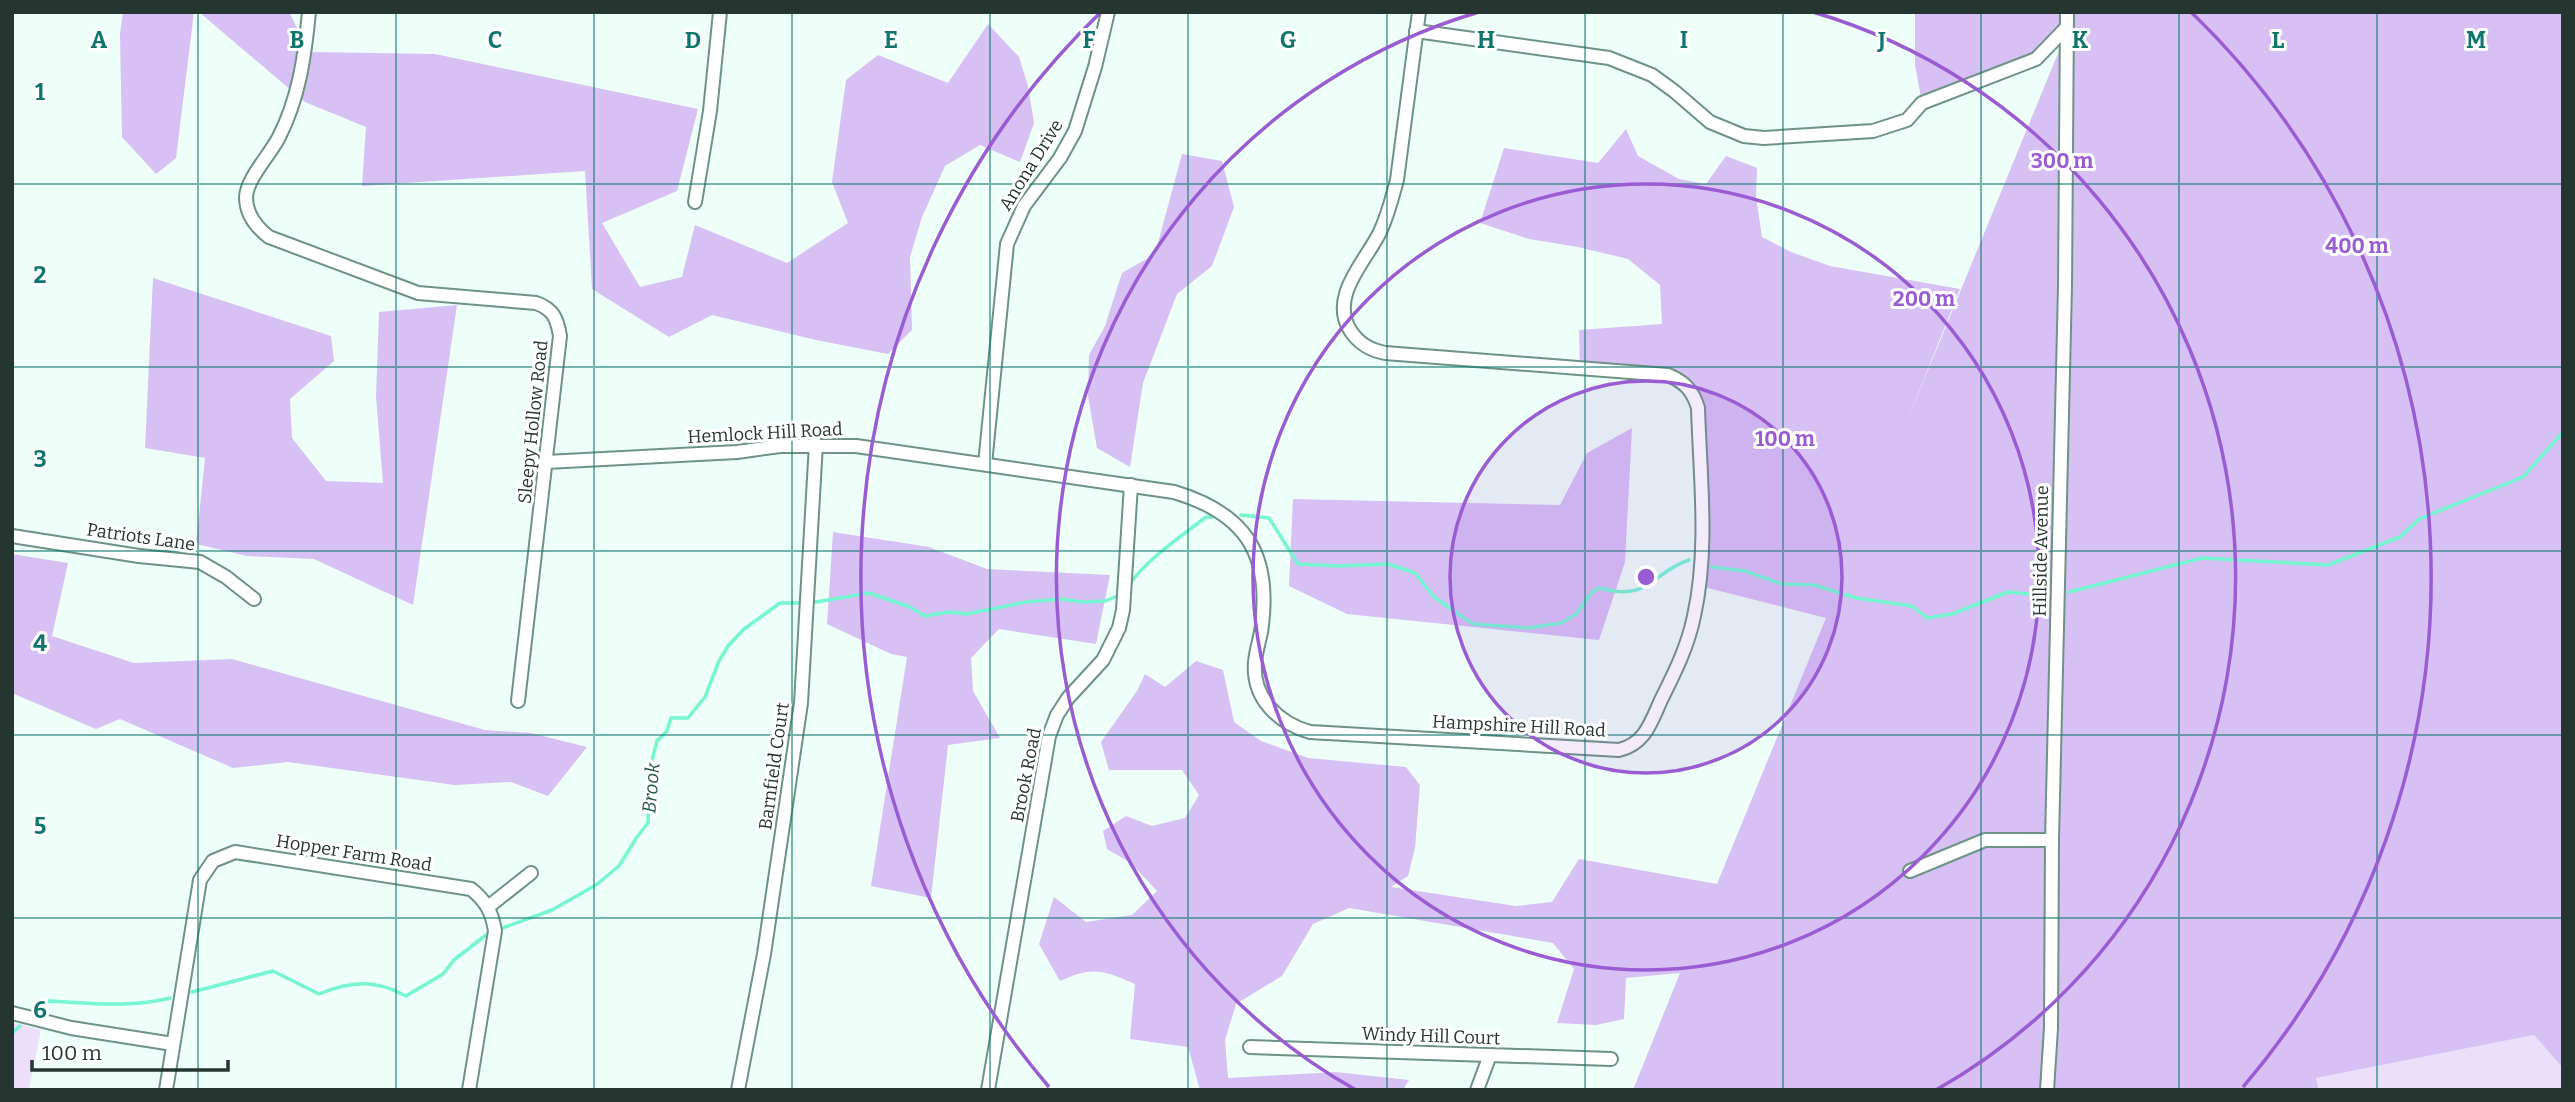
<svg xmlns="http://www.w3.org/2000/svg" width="2575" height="1102" viewBox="0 0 2575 1102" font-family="Bitter,serif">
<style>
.green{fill:#ebdffb}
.forest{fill:#d7c0f4}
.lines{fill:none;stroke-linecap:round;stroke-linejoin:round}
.stream{stroke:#76f5d1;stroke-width:3.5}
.minor-casing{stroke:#6d9286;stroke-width:16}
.minor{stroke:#fff;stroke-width:12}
.grid{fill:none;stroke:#0f766e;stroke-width:2;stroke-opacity:0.55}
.ring{fill:none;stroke:#995cd2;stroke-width:3.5}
.labels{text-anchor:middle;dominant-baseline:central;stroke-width:6;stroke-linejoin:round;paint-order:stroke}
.street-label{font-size:18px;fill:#253530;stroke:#fff}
.water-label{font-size:19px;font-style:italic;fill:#1f5546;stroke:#fff}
.grid-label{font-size:23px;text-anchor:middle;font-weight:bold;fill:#0f766e;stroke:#fff;stroke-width:6;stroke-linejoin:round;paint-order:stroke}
.centre{fill:#995cd2;stroke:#fff;stroke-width:3.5}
.ring-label{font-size:21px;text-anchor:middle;font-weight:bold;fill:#995cd2;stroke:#fff;stroke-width:6;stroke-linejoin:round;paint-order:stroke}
</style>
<rect width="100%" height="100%" fill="#eefef8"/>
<!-- green -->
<g class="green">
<path d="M 12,1022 L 41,1030 L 29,1090 L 12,1090 Z"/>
<path d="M 2534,1035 L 2563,1068 L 2563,1090 L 2319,1090 L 2316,1078 Z"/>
</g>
<!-- forest -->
<g class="forest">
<path d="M 123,12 L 194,12 L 176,158 L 156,174 L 122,137 L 120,34 Z"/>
<path d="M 199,12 L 289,12 L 309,52 L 435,54 L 698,109 L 677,191 L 602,223 L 640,287 L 682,277 L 695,225 L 787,263 L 848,223 L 832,182 L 846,80 L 878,55 L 948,83 L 988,24 L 1019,57 L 1028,86 L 1034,123 L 1020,162 L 980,145 L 945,166 L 922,217 L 910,257 L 912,330 L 888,354 L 816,340 L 712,315 L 669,337 L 592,289 L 585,171 L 362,186 L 366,127 L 305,102 Z"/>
<path d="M 1915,12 L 2072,12 L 2036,59 L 1922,103 L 1915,65 Z"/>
<path d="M 2075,12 L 2563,12 L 2563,1068 L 2534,1035 L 2316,1078 L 2319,1090 L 1633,1090 L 1680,973 L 1626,978 L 1624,1019 L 1596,1025 L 1557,1023 L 1574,969 L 1553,943 L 1349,908 L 1313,924 L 1282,976 L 1236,1004 L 1225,1040 L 1228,1078 L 1336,1072 L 1409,1080 L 1403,1090 L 1200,1090 L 1188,1047 L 1130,1039 L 1135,984 C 1103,970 1093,966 1060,981 L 1039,944 L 1054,897 L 1086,922 L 1132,915 L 1157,891 L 1131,863 L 1107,849 L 1103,831 L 1126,816 L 1152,826 L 1185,818 L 1199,795 L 1182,770 L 1109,770 L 1101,742 L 1137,691 L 1145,674 L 1165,687 L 1196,661 L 1223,670 L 1234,722 L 1261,741 L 1308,758 L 1406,767 L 1420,785 L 1415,848 L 1408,876 L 1391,887 L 1516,906 L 1552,902 L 1579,859 L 1717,884 L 1826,618 L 1700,586 L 1698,408 L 1668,375 L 1580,368 L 1579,330 L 1662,324 L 1660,285 L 1628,259 L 1578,247 L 1529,239 L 1480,223 L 1504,148 L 1598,163 L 1626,129 L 1638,156 L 1679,179 L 1706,184 L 1726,156 L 1757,168 L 1756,197 L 1762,237 L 1791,252 L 1830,266 L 1960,289 L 1905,426 Z"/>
<path d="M 1182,154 L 1222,161 L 1234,207 L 1212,266 L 1177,294 L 1143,383 L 1130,467 L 1097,448 L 1088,396 L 1089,355 L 1105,326 L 1122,273 L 1155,254 Z"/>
<path d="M 153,278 L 331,336 L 334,361 L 290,399 L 292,438 L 326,481 L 383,483 L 376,397 L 379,312 L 457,305 L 413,605 L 314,559 L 247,556 L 196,544 L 205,458 L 145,448 Z"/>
<path d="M 1632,428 L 1625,562 L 1599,640 L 1347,614 L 1289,586 L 1293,499 L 1560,505 L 1587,453 Z"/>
<path d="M 833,532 L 929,547 L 987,569 L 1110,575 L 1096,644 L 999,629 L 971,658 L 973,691 L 1000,738 L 948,745 L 931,898 L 871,886 L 907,657 L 891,654 L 827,624 Z"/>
<path d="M 12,554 L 68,563 L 52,636 L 134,663 L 232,659 L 485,730 L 531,733 L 587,747 L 548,796 L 511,782 L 455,785 L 288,762 L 233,768 L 120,719 L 96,729 L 12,693 Z"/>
</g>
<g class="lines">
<!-- stream -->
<g class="stream">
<path d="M 1241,515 L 1269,518 L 1298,564 L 1338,566 L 1388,564 L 1415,573 L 1434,597 L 1473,624 L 1528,628 L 1561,623 L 1576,614 L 1592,592 L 1599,588 C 1651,602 1650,573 1689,560"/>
<path d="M 1712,567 L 1745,571 L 1782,584 L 1814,585 L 1856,598 L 1912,606 L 1927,618 L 1952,614 L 2008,592 L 2050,596"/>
<path d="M 1129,585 C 1148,558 1179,538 1206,517 L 1212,517"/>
<path d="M 2069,592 L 2202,558 L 2328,565 L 2400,537 L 2419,519 L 2523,477 L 2563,432"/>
<path d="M 810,603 L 869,593 L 910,607 L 925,616 L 949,612 L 967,614 L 1026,602 L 1061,599 L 1082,602 L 1105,601 L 1122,594"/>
<path d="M 497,930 L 552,910 L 596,885 L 619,866 L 637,837 L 648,823 L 650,768 L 657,741 L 667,731 L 671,718 L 688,718 L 705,697 L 719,661 L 728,646 L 744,629 L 780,603 L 802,603"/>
<path d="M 192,992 L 273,971 L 319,994 C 351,981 375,979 406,996 L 443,974 L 454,960 L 486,935"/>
<path d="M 38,1011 L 49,1001 C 90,1003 131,1008 170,998"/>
<path d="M 12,1033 L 20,1026"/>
</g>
<defs>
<g id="minor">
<path d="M 309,12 C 305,55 299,98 279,137 C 270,155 247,178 246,197 C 246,215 256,227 269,237 L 418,293 L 536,303 C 553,309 557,318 560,336 L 518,701"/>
<path d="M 1416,31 L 1609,58 L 1652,75 L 1674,91 L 1710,122 L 1744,136 L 1764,138 L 1873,131 L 1907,120 L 1922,103 L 2036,59 L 2066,28"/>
<path d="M 695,202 L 710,111 L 720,12"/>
<path d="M 546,462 L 737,452 L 780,446 L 856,446 L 1174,492 C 1244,513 1271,552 1262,625 C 1261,637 1256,649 1255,662 C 1252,698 1278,723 1310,732 L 1619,750 C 1645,744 1651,722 1661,700 C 1675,672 1688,646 1694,616 C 1709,549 1700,476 1698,408 C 1693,391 1685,382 1668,375 L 1385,353 C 1370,350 1359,344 1350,330 C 1329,296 1366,261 1380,232 C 1388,215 1392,198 1397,180 L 1419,12"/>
<path d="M 985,464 L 1007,244 L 1024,206 L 1060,158 L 1075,131 L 1095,67 L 1108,12"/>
<path d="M 12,536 L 139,556 L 200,562 L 226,577 L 254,599"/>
<path d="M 1910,871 L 1985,840 L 2052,840"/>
<path d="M 488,907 L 531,873"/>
<path d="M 12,1013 L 71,1028 L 173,1044"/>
<path d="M 1250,1047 L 1611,1059"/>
<path d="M 166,1090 L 200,880 L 213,861 L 235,852 L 471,889 C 486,901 492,912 495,931 L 469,1090"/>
<path d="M 738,1090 L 764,954 L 801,703 L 816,444"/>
<path d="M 988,1090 L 1049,736 L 1057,715 L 1068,698 L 1103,660 L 1119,628 L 1123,610 L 1131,485"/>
<path d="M 1477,1090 L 1490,1055"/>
<path d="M 2047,1090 L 2051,1028 L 2052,840 L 2065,286 L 2067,12"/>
</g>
</defs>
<!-- minor casing -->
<use href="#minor" class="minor-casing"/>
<!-- minor -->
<use href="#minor" class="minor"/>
</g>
<!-- grid -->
<path class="grid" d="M 198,12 L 198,1090M 396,12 L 396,1090M 594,12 L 594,1090M 792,12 L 792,1090M 990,12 L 990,1090M 1188,12 L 1188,1090M 1387,12 L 1387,1090M 1585,12 L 1585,1090M 1783,12 L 1783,1090M 1981,12 L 1981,1090M 2179,12 L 2179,1090M 2377,12 L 2377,1090M 12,184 L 2563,184M 12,367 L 2563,367M 12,551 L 2563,551M 12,735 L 2563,735M 12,918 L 2563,918"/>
<!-- distance rings -->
<circle cx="1646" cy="577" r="196" fill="#995cd2" fill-opacity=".12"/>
<g class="ring">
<circle cx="1646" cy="577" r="196"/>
<circle cx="1646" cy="577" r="393"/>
<path d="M1356 1090A589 589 0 0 1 1479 12M1813 12A589 589 0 0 1 1936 1090"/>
<path d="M1049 1087A785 785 0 0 1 1101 12M2191 12A785 785 0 0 1 2243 1087"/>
</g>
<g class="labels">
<!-- street labels -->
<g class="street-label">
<text transform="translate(1031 165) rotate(-58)">Anona Drive</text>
<text transform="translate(533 422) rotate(-84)">Sleepy Hollow Road</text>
<text transform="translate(765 433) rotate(-3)">Hemlock Hill Road</text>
<text transform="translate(141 537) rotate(8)">Patriots Lane</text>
<text transform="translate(2041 551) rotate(-89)">Hillside Avenue</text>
<text transform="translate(1519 726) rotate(3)">Hampshire Hill Road</text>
<text transform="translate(774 766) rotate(-82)">Barnfield Court</text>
<text transform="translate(1026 775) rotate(-79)">Brook Road</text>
<text transform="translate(354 853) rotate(9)">Hopper Farm Road</text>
<text transform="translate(1431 1036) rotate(2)">Windy Hill Court</text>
</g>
<!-- water labels -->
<g class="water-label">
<text transform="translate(651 788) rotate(-85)">Brook</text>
</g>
</g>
<g class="grid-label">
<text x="99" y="48">A</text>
<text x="297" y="48">B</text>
<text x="495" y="48">C</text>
<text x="693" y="48">D</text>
<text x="891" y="48">E</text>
<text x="1089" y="48">F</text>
<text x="1288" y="48">G</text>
<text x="1486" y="48">H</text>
<text x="1684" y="48">I</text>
<text x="1882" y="48">J</text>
<text x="2080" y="48">K</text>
<text x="2278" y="48">L</text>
<text x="2476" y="48">M</text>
<text x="40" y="100">1</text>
<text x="40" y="283">2</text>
<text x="40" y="467">3</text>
<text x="40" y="651">4</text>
<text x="40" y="834">5</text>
<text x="40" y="1018">6</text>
</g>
<circle cx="1646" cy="577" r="10" class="centre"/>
<g class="ring-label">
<text x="2062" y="168">300 m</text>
<text x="2357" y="253">400 m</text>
<text x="1924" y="306">200 m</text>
<text x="1785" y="446">100 m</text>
</g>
<!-- border -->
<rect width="2575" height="1102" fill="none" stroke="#253530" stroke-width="28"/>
<!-- scale -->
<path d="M32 1060v10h196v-10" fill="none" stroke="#253530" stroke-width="3.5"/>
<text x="42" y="1060" font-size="21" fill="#253530" stroke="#ffffff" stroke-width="5" paint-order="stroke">100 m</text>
</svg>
